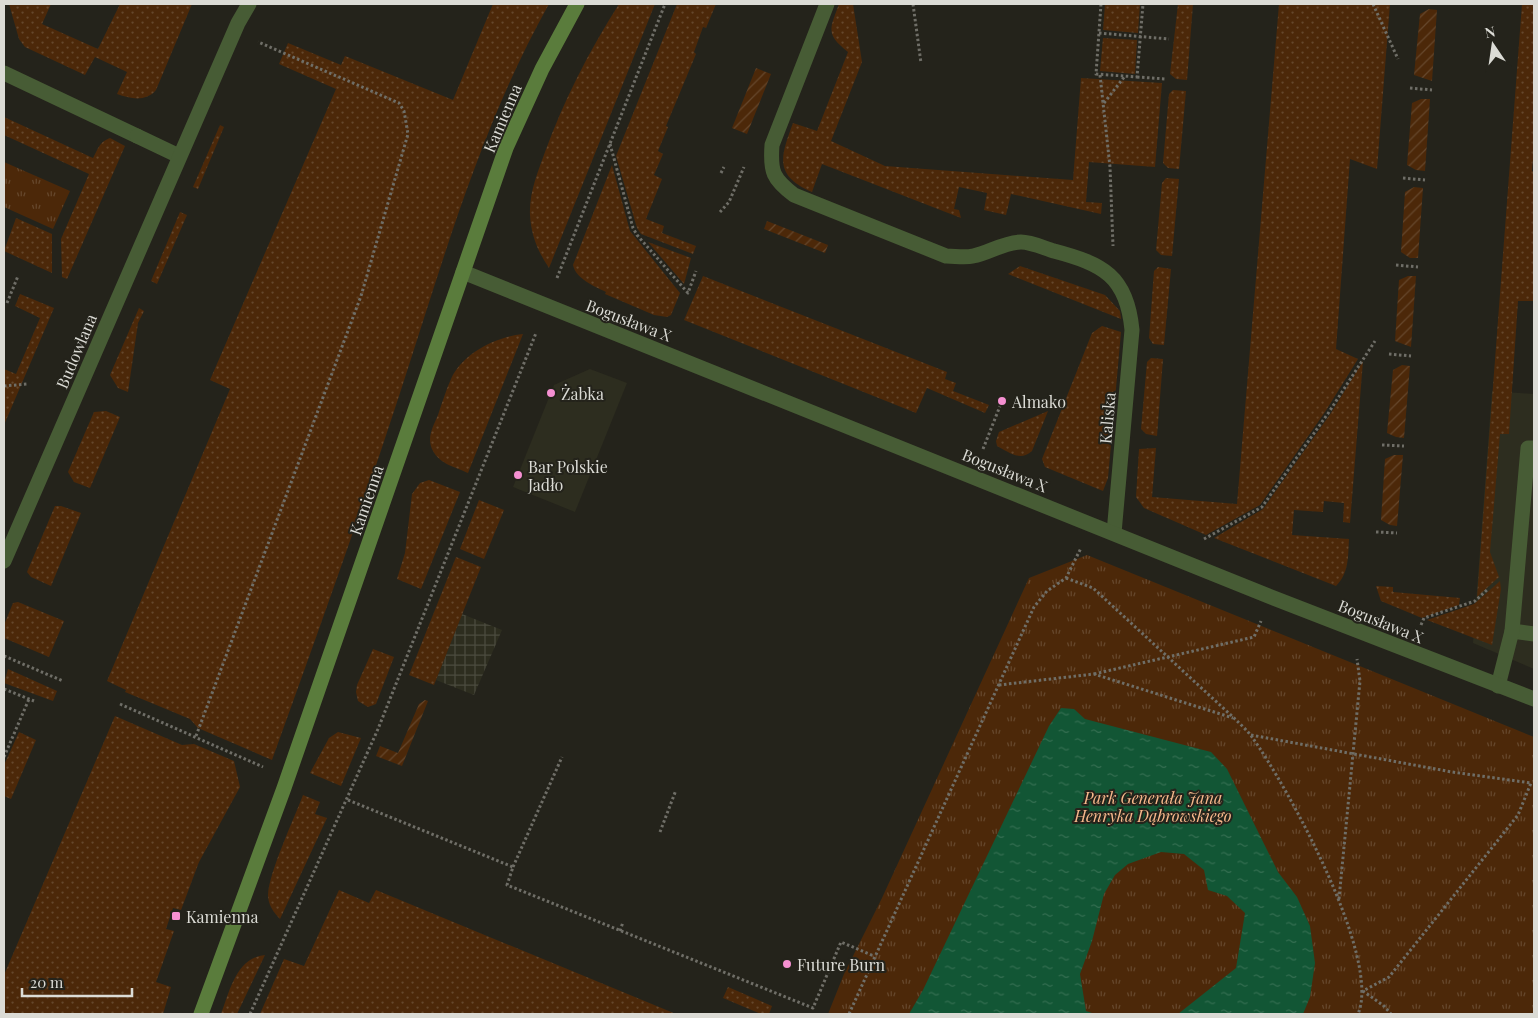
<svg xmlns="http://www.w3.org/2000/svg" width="1538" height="1018" viewBox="0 0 1538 1018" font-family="'Playfair Display',serif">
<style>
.built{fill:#2d2d1f}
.industrial{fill:url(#industrial-grid)}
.grass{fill:url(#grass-dots)}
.park{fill:url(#park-tufts)}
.garden{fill:url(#garden-furrows)}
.water{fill:url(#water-ripples)}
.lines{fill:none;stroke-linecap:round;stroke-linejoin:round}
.path{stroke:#6f6e67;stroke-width:3;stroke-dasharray:2.5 2.5;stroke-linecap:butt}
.lane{stroke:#475c35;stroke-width:15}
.street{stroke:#475c35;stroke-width:15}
.secondary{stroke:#5a7c3c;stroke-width:15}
.poi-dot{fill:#f590d1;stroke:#24231b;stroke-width:2}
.labels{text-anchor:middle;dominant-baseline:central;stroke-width:4;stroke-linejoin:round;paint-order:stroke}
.street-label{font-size:16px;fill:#dbdbd5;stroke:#24231b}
.poi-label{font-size:16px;fill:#dbdbd5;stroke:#24231b;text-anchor:start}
.park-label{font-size:16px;font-style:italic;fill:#f8b98c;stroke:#24231b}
</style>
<defs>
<pattern id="industrial-grid" width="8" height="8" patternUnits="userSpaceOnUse" patternTransform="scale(1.25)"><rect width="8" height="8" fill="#2d2d1f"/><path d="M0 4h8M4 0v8" fill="none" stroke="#4b4b3f"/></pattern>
<pattern id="grass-dots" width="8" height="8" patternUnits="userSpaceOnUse" patternTransform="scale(1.25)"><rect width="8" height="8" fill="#4c2809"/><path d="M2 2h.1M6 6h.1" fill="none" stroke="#65472c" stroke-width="1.8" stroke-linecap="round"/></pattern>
<pattern id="park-tufts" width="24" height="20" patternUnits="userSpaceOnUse" patternTransform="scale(1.25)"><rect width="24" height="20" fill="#4c2809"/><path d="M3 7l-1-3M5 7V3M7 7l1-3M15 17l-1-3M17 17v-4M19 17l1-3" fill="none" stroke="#65472c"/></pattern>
<pattern id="garden-furrows" width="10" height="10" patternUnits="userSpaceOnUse" patternTransform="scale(1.25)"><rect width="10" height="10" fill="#4c2809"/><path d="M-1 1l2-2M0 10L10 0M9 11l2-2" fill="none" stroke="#65472c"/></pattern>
<pattern id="water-ripples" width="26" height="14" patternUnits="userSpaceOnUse" patternTransform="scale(1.25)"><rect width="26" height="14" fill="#125635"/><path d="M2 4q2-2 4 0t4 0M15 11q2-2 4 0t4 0" fill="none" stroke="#346e51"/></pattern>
</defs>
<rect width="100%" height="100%" fill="#24231b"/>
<!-- built -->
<g class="built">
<path d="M 590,369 L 627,383 L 575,512 L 513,487 L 554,385 Z"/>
<path d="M 1492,391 L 1534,394 L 1534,669 L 1473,643 Z"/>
</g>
<!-- industrial -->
<path class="industrial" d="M 462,614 L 502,630 L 474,695 L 436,680 Z"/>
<!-- grass -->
<g class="grass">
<path d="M 9,4 L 51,4 L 42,24 L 98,49 L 120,4 L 192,4 L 156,90 C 146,102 131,99 117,94 L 127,72 L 95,57 L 85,75 L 25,47 L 19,39 Z"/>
<path d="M 493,4 L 549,4 C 481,125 443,261 400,393 C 360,516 316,638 272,760 L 198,728 L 190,719 L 125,692 L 126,690 L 107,681 L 230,389 L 210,380 L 336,89 L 279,64 L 288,43 L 341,65 L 345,56 L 453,100 Z"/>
<path d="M 619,4 L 655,4 L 549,268 C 538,252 531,235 530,215 C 529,192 538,172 545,152 C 564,100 589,51 619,4 Z"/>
<path d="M 677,4 L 716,4 L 706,28 L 703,27 L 694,52 L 696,54 L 666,126 L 668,127 L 658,151 L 663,154 L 654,175 L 662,179 L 646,219 L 664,226 L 662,233 L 696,246 L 693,254 L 641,234 L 637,228 L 616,156 Z"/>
<path d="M 839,4 L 853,4 L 862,62 L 831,141 L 885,166 L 1073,180 L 1081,78 L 1162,83 L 1155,167 L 1089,162 L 1086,202 L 1102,203 L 1101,214 L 1011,194 L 1006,215 L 984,210 L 987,193 L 959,187 L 954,209 L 959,210 L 961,218 L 822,164 L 812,192 C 773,175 781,156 793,123 L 817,131 L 848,52 C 825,34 830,29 839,4 Z"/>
<path d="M 1105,4 L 1140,4 L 1138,33 L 1103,30 Z"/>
<path d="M 1178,4 L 1193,4 L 1187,80 L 1176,79 L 1170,74 Z"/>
<path d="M 1279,4 L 1390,4 L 1377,169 L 1350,159 L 1336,349 L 1358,359 L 1325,412 L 1260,505 L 1206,535 L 1144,508 L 1136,497 L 1139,449 L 1156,448 L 1152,497 L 1237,504 Z"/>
<path d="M 1522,4 L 1534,4 L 1534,149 L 1532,171 L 1534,172 L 1534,301 L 1518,301 L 1509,434 L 1500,434 L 1490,552 L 1499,577 L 1477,597 Z"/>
<path d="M 1103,38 L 1137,40 L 1135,74 L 1100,71 Z"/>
<path d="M 1173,90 L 1186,91 L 1179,169 L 1168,168 L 1163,163 L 1169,94 Z"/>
<path d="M 4,117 L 93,158 C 98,149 99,142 110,138 L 125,146 L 67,279 L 62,277 L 61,239 L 89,174 L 4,135 Z"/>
<path d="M 220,125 L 224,127 L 198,189 L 193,187 Z"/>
<path d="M 612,165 L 630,231 L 680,293 L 671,315 L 667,317 L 654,315 L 605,294 L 606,292 C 594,286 576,279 573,265 Z"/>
<path d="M 1166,178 L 1179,179 L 1172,256 L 1161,255 L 1156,250 L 1162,183 Z"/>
<path d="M 180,212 L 187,215 L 157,284 L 151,281 Z"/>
<path d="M 16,218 L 52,234 L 52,273 L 4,251 Z"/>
<path d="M 648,242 L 691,258 L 684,284 Z"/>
<path d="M 1020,266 L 1105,295 L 1120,311 L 1121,319 L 1008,274 Z"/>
<path d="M 1158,267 L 1171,269 L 1164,345 L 1153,344 L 1149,338 L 1154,271 Z"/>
<path d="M 703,276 L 947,372 L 945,379 L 956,383 L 953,391 L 989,405 L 985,413 L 927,388 L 916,413 L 684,320 Z"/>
<path d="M 20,294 L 54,308 L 4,425 L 4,369 L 16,374 L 40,318 L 15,306 Z"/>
<path d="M 139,308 L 144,311 L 138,323 L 128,392 L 118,388 L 110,375 Z"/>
<path d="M 1102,326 L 1121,332 L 1108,478 L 1103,491 L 1045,467 L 1042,459 L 1092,333 Z"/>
<path d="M 523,334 L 468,473 C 455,467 440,464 433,451 C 426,438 433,427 438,415 C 442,403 446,390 451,379 C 463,353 496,337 523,334 Z"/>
<path d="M 1151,358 L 1163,359 L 1157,436 L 1146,434 L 1141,429 L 1147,362 Z"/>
<path d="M 1363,361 L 1350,523 L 1343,522 L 1344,503 L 1324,501 L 1323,512 L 1294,510 L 1292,535 L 1349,539 C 1348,557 1349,573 1336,586 L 1214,538 L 1263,509 L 1331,413 Z"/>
<path d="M 106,411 L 120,417 L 90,488 L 74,482 L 68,472 L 94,412 Z"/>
<path d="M 1048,411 L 1032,451 C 1020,462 1009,452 997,446 L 996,441 L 999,432 Z"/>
<path d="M 429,480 L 460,492 L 421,589 L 397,579 L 405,553 L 412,494 L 420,483 Z"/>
<path d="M 479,500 L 504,510 L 484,559 L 460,549 Z"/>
<path d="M 55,506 L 61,506 L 81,513 L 51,586 L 31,577 L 27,572 Z"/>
<path d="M 456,557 L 481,567 L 434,685 L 409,675 Z"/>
<path d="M 1500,581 L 1501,589 L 1492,645 L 1427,620 L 1474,604 Z"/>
<path d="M 1376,586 L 1393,587 L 1393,592 L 1460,598 L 1459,605 L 1422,618 L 1381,601 Z"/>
<path d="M 18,602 L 64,621 L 49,657 L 4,638 L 4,625 L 13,603 Z"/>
<path d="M 373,649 L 394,657 L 376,704 L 368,707 L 358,701 L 356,692 L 357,685 Z"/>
<path d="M 8,669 L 57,691 L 53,701 L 4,683 Z"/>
<path d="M 115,716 L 182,745 L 194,744 L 234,761 L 240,787 L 199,862 L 181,910 L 173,908 L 166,929 L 174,931 L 156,982 L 171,987 L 163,1014 L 4,1014 L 4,975 Z"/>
<path d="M 19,732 L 36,740 L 11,799 L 4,796 L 4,765 Z"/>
<path d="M 338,732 L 361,738 L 341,786 L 310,773 L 329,738 Z"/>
<path d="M 303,795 L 320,802 L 315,814 L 327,818 L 280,919 C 273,912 268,904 268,895 C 269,872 294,819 303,795 Z"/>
<path d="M 339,890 L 369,903 L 376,890 L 676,1014 L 260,1014 L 284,959 L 304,966 Z"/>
<path d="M 265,955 L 237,1014 L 221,1014 C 230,991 236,958 265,955 Z"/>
<path d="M 728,987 L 772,1006 L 769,1014 L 761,1014 L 723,998 Z"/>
</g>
<!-- park -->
<g class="park">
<path d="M 4,162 L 70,191 L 53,229 L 4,207 Z"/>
<path d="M 1087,555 L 1534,737 L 1534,1014 L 828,1014 L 844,974 L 882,898 L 1029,578 Z"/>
</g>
<!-- garden -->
<g class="garden">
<path d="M 1429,9 L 1437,10 L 1432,81 L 1414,75 L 1420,14 Z"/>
<path d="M 756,68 L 771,74 L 747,134 L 732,128 Z"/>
<path d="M 1421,99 L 1430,99 L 1425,171 L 1416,170 L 1407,165 L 1412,103 Z"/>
<path d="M 1414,187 L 1423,188 L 1418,258 L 1410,258 L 1401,252 L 1405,192 Z"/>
<path d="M 767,221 L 828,245 L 825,253 L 764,229 Z"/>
<path d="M 1408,276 L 1416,276 L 1411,347 L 1395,341 L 1399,280 Z"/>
<path d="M 1402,365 L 1410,366 L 1404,438 L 1396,437 L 1387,433 L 1393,370 Z"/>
<path d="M 1394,455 L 1403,455 L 1397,526 L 1390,525 L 1381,520 L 1385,459 Z"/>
<path d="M 425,700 L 428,701 L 402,766 L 376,756 L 380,746 L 398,753 L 419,704 Z"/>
</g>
<!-- water -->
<path class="water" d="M 1061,708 L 1074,709 L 1085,719 L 1211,752 L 1227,769 L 1278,872 L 1297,897 L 1310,926 L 1315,963 L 1310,997 L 1303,1014 L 1178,1014 L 1236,968 L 1245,913 L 1227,896 L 1208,890 L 1204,870 L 1184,854 L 1161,852 L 1128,864 L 1115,875 L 1104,894 L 1092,941 L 1080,974 L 1086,1011 L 1095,1014 L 909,1014 L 923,990 L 1049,726 Z"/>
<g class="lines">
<!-- path -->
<g class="path">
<path d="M 913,4 L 921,63"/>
<path d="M 1101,4 L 1096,74 L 1137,77 L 1143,4"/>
<path d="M 1373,4 L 1398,59"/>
<path d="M 1099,33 L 1169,39"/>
<path d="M 1100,75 L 1110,167 L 1113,246"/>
<path d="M 1137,77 L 1166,79"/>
<path d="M 1410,88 L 1432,90"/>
<path d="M 1104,103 L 1125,76"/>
<path d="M 610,144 L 633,228 L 637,235 L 688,293 L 696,271"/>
<path d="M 721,173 L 724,167"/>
<path d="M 1403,178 L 1425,180"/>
<path d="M 720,212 L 729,202 L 744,167"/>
<path d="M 1396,265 L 1418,267"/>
<path d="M 557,278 L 665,4"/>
<path d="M 7,303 L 18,276"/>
<path d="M 1389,354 L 1411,356"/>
<path d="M 4,386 L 27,384"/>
<path d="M 1382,445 L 1404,446"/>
<path d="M 983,449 L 1002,401"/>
<path d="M 1376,532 L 1397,533"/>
<path d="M 1204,539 L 1262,507 L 1329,412 L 1375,341"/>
<path d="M 1066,578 L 1093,588 L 1234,718 C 1240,724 1247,730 1252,737 C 1287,786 1382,958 1358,1014"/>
<path d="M 1421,625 L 1424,618 L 1475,601 L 1488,589"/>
<path d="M 4,656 L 63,681"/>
<path d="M 1094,674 L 1254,637 L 1261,621"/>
<path d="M 999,685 L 1094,674 L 1233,718"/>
<path d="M 4,689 L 34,701"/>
<path d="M 120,704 L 263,767"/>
<path d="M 1251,735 L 1452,772 L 1531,783 L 1518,815 L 1389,977 L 1363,991 L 1384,1006 L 1391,1014"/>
<path d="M 196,736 L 361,296 L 408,134 L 404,111 L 399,103 L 258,42"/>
<path d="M 4,757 L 29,699"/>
<path d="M 348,800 L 513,867 L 507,885 L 813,1008 L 841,942 L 874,956"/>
<path d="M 660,832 L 676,790"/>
<path d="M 513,867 L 562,757"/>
<path d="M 1339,899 L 1360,681 L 1357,659"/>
<path d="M 620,931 L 623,922"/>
<path d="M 250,1014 L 378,729 L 536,333"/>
<path d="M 849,1014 L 1034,607 L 1047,591 L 1066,578 L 1081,548"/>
</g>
<!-- lane -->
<g class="lane">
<path d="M 827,4 L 772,145 C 770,172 773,179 794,195 L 946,256 C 955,256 965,258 973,256 C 989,253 1004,242 1021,242 C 1031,242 1044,248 1054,251 C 1103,264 1127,276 1132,330 L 1114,533"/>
<path d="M 4,73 L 137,136"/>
<path d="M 1512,631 L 1534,634"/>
<path d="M 1498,686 L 1512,631 L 1528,448 L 1534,448"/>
</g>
<!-- street -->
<g class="street">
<path d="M 137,136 L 179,156"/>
<path d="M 463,272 L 1271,597 L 1534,699"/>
<path d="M 4,561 L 238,23 L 249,4"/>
</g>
<!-- secondary -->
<path class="secondary" d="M 201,1014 L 284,788 L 506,148 L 542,69 L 577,4"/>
</g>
<!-- markers -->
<g class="poi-dot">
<circle cx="551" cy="393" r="5"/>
<circle cx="1002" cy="401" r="5"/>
<circle cx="518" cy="475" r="5"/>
<rect x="171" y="911" width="10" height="10" rx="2.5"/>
<circle cx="787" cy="964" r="5"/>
</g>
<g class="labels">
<!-- street labels -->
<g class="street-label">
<text transform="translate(502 118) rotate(-67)">Kamienna</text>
<text transform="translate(629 320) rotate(21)">Bogusława X</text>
<text transform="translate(76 351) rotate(-67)">Budowlana</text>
<text transform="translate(1107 418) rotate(-85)">Kaliska</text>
<text transform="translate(1005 470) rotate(22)">Bogusława X</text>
<text transform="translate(366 500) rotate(-71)">Kamienna</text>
<text transform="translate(1381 621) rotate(22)">Bogusława X</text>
</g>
<!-- poi labels -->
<g class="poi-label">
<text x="561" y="393">Żabka</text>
<text x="1012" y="401">Almako</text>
<text x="528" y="466">Bar Polskie<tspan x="528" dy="18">Jadło</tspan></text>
<text x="186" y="916">Kamienna</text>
<text x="797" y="964">Future Burn</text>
</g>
<!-- park labels -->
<g class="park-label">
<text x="1153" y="797">Park Generała Jana<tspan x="1153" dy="18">Henryka Dąbrowskiego</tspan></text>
</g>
</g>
<!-- border -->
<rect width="1538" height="1018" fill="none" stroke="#dbdbd5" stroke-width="10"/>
<!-- north arrow -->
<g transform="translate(1493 45) rotate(347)" stroke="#24231b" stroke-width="4" paint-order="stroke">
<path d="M0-4L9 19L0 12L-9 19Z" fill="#dbdbd5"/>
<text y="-8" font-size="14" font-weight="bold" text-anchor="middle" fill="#dbdbd5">N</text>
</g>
<!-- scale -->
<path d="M22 988v8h110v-8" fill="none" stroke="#dbdbd5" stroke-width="2.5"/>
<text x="30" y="988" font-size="15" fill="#dbdbd5" stroke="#24231b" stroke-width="4" paint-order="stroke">20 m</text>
</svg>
